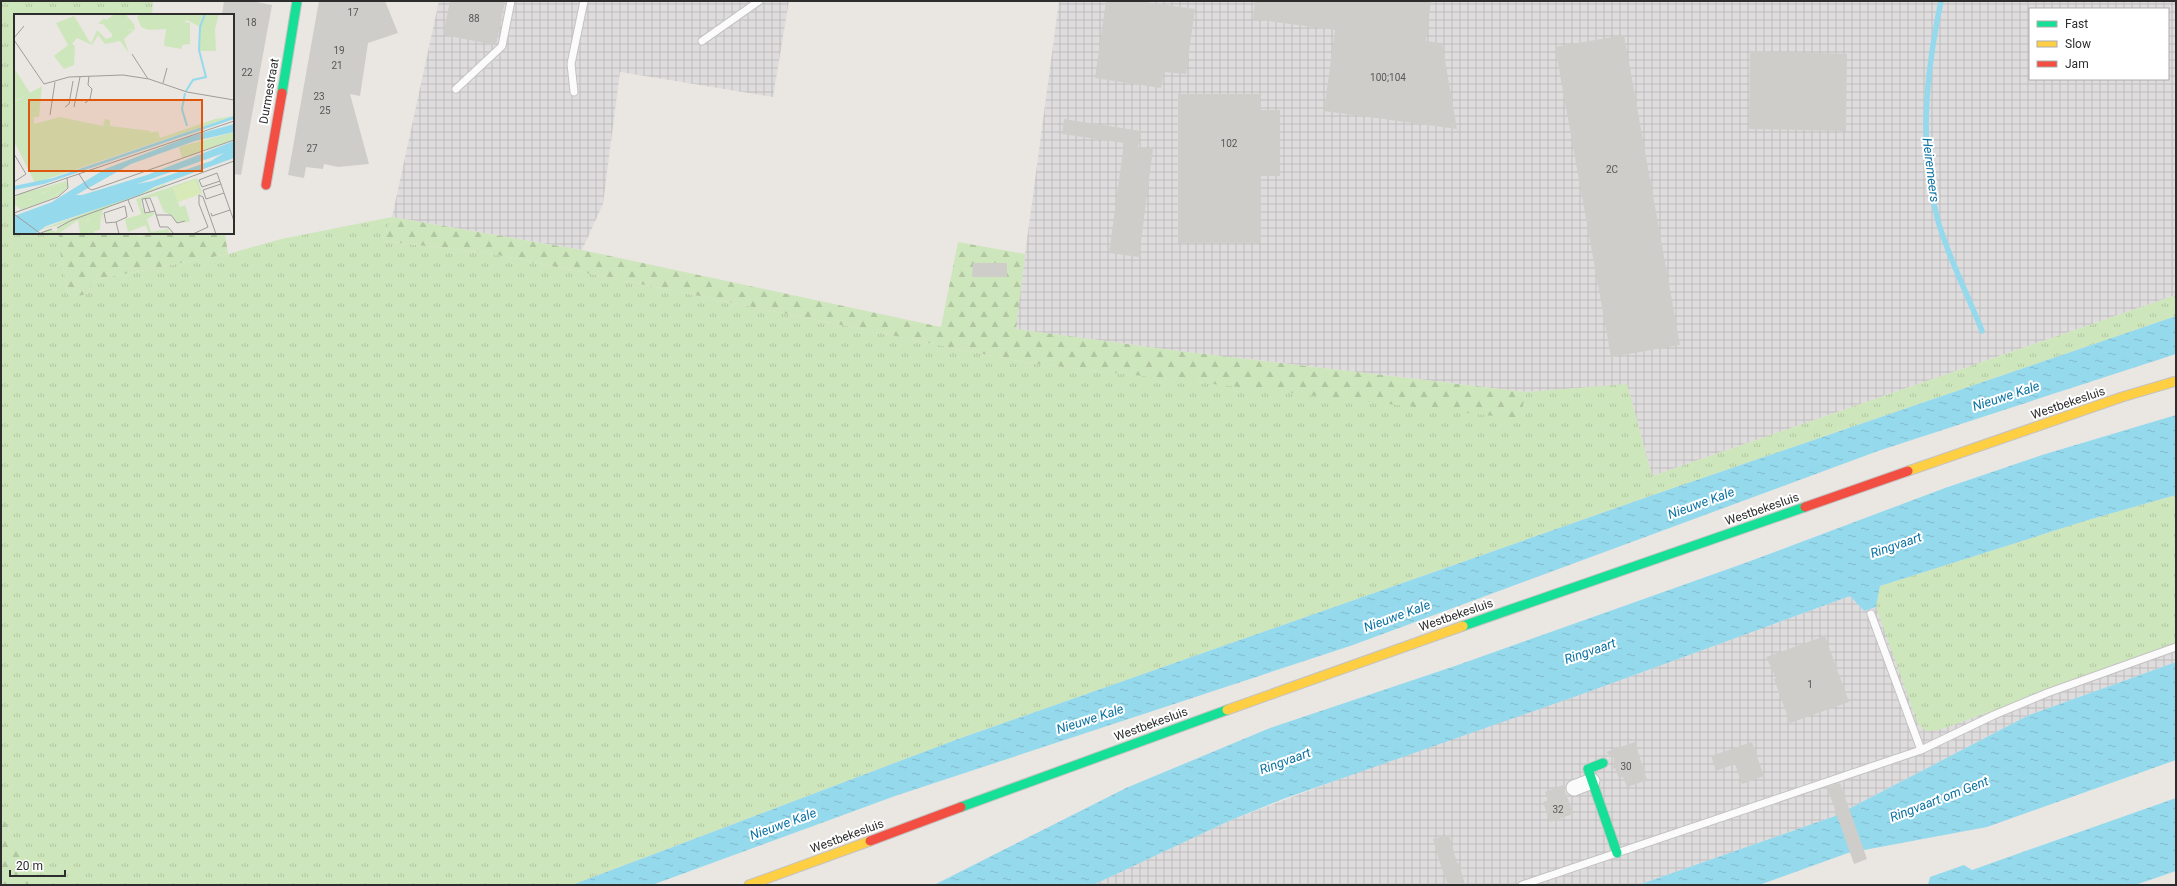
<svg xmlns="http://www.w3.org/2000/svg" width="2177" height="886" viewBox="0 0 2177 886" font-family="Roboto,sans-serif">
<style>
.industrial{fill:url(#industrial-grid);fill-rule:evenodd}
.grass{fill:url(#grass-tufts)}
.forest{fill:url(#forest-firs)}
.water{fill:url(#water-ripples)}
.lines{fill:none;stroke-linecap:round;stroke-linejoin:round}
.stream{stroke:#95d9ed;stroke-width:5.5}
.building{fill:#cfcdc9}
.lane-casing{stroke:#c4c3c3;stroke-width:9}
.street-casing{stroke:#c4c3c3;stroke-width:17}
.fast-casing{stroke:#c4c3c3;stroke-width:11}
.slow-casing{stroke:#c4c3c3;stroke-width:11}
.jam-casing{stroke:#c4c3c3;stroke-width:11}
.lane{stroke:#fcfbfb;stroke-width:7}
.street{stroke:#fcfbfb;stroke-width:15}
.fast{stroke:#16e098;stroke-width:9}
.slow{stroke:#ffcf43;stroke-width:9}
.jam{stroke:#f24e42;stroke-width:9}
.labels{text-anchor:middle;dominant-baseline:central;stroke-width:4;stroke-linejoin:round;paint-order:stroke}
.number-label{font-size:10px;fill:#575756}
.street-label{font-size:12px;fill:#2d2d2d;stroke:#fff}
.water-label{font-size:13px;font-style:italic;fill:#0a73a3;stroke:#fff}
.inset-river{fill:none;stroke:#95d9ed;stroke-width:2}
.inset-road{fill:none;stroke:#9e9d9a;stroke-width:1}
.view{fill:#df570e;fill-opacity:0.15;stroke:#df570e;stroke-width:2}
.inset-edge{fill:none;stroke:#2d2d2d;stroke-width:2}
</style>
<defs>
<pattern id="industrial-grid" width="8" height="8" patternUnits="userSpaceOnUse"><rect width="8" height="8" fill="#dfdcde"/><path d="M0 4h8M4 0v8" fill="none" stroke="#c0bdbf"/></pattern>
<pattern id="grass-tufts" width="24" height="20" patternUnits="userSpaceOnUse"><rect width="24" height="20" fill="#cee6bb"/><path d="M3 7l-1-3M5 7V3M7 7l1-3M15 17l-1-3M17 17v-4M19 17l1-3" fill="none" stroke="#b1c6a1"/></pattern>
<pattern id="forest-firs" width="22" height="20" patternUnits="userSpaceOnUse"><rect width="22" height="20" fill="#cee6bb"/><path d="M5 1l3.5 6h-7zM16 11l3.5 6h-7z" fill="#b1c6a1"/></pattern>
<pattern id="water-ripples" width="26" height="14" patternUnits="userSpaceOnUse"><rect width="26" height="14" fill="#95d9ed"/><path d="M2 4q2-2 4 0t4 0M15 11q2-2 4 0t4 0" fill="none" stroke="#81bbcc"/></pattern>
</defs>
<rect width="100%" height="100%" fill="#eae7e2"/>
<!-- industrial -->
<g class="industrial">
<path d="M 439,1 L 789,1 L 773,97 L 620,72 L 603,204 L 582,250 L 392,217 Z"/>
<path d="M 1059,1 L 2176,1 L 2176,295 L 1652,476 L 1627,385 L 1526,392 L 1179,351 L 1015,329 ZM 2030,9 L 2168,9 L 2168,79 L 2030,79 Z"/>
<path d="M 2176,495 L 2176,662 L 2029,715 L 1835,816 L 1638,885 L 1093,885 L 1229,821 L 1366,769 L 1588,692 L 1850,596 L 1864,611 Z"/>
</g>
<!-- grass -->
<g class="grass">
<path d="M 1,1 L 153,1 L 152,15 L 15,15 L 15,233 L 59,233 C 58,254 66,274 68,295 L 87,294 L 93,280 L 228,254 L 281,239 L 392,217 L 382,241 L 488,253 L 1028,363 L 1520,418 L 1526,392 L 1627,384 L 1652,476 L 2176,295 L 2176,316 L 1656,494 L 958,739 L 572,885 L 39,885 L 1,814 Z"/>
<path d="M 2176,495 L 2176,645 L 1939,730 L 1926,731 L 1918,724 L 1876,607 L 1880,586 L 2088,520 Z"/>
</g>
<!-- forest -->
<g class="forest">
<path d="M 392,217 L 582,250 L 941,327 L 958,242 L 1025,254 L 1016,329 L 1179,351 L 1526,392 L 1520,419 L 1028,363 L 488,253 L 382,241 Z"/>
<path d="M 59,233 L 137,233 L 138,236 L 158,233 L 225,233 L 228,254 L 93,280 L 87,294 L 73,297 L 68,295 C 66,274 58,254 59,233 Z"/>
<path d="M 1,814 L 39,885 L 1,885 Z"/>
</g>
<!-- water -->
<g class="water">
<path d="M 2176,316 L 2176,354 L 1878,451 L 1353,645 L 895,796 L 652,885 L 572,885 L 958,739 L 1656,494 Z"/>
<path d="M 2176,415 L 2176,495 L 2088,520 L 1880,586 L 1876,607 L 1864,611 L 1850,596 L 1588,692 L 1283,799 L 1229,821 L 1093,885 L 934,885 L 1126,788 L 1270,728 L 1455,666 L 1745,563 L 1945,488 L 2042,455 Z"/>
<path d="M 2176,662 L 2176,760 L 1987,827 L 1848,853 L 1759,885 L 1638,885 L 1835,816 L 2029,715 Z"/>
<path d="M 2176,798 L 2176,871 L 2135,885 L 1928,885 L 1930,877 L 1964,865 L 1972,870 Z"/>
</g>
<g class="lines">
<!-- stream -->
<path class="stream" d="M 1941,1 C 1926,74 1918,148 1938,221 C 1949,259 1968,295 1982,331"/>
</g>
<!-- building -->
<g class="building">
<path d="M 224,1 L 252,1 L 272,5 L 241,175 L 233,174 L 233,15 L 222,15 Z"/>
<path d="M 319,1 L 385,1 L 398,33 L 368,43 L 360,96 L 350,94 L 369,164 L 338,167 L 324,164 L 323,169 L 306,167 L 304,178 L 288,175 Z"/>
<path d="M 450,1 L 505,1 L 496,45 L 443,35 Z"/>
<path d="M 1106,1 L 1138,1 L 1195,9 L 1186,74 L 1164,72 L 1161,88 L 1095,78 Z"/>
<path d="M 1255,1 L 1431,1 L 1426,41 L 1442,43 L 1457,129 L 1324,111 L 1335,30 L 1253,19 Z"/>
<path d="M 1624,35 L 1680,345 L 1611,357 L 1555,47 Z"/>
<path d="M 1750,51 L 1847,54 L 1846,131 L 1749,129 Z"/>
<path d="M 1178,94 L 1260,94 L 1260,110 L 1280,110 L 1280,176 L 1261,176 L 1261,243 L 1178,243 Z"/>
<path d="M 1064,119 L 1141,131 L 1138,147 L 1153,149 L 1139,257 L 1109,253 L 1124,143 L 1062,134 Z"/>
<path d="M 973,263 L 1007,263 L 1007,277 L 972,277 Z"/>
<path d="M 1825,636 L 1849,702 L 1790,723 L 1774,679 L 1776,678 L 1766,657 Z"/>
<path d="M 1635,742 L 1647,780 L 1627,787 L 1623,777 L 1619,778 L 1615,768 L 1613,769 L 1614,758 L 1606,752 Z"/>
<path d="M 1752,742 L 1764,776 L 1742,784 L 1735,764 L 1716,771 L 1711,756 Z"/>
<path d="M 1840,783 L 1867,859 L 1854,864 L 1827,787 Z"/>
<path d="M 1563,785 L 1573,814 L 1550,822 L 1543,802 L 1548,800 L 1545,792 Z"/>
<path d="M 1449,835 L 1457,863 L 1459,863 L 1465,885 L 1448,885 L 1440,863 L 1433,839 Z"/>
</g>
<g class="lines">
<defs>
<g id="lane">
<path d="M 702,41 L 759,1"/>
<path d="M 456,89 L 502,46 L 511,1"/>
<path d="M 574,92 L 571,64 L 584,1"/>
<path d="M 1871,614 L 1921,750"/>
<path d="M 1522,885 L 1921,750 L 1994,715 L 2047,693 L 2176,647"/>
</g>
<path id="street" d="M 1574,788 L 1592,781"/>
<g id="fast">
<path d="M 282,93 L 297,1"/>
<path d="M 1463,626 L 1805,507"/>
<path d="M 1603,763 L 1588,769 L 1617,853"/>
<path d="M 961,807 L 1227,710"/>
</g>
<g id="slow">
<path d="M 1908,471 L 2122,397 L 2176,381"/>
<path d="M 1227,710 L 1463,626"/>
<path d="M 749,885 L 870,841"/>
</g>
<g id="jam">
<path d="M 266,185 L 282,93"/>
<path d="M 1805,507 L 1908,471"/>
<path d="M 870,841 L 961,807"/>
</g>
</defs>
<!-- lane casing -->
<use href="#lane" class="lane-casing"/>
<!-- street casing -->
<use href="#street" class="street-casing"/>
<!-- fast casing -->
<use href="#fast" class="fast-casing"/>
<!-- slow casing -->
<use href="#slow" class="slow-casing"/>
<!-- jam casing -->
<use href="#jam" class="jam-casing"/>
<!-- lane -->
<use href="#lane" class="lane"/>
<!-- street -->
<use href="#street" class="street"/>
<!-- fast -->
<use href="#fast" class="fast"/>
<!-- slow -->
<use href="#slow" class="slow"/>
<!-- jam -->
<use href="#jam" class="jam"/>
</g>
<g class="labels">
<!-- number labels -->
<g class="number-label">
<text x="353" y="12">17</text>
<text x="474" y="18">88</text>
<text x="251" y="22">18</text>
<text x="339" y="50">19</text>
<text x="337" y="65">21</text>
<text x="247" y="72">22</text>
<text x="1388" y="77">100;104</text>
<text x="319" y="96">23</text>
<text x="325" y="110">25</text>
<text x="1229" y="143">102</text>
<text x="312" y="148">27</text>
<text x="1612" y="169">2C</text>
<text x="1810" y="684">1</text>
<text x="1626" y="766">30</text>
<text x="1558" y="809">32</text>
</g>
<!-- street labels -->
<g class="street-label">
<text transform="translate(269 91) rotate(-80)">Durmestraat</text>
<text transform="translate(2068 403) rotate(-19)">Westbekesluis</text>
<text transform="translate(1762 509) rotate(-19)">Westbekesluis</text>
<text transform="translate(1456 615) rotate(-19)">Westbekesluis</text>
<text transform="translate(1151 724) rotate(-20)">Westbekesluis</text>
<text transform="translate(847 836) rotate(-20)">Westbekesluis</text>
</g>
<!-- water labels -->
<g class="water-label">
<text transform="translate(1931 170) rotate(83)">Heiremeers</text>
<text transform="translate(2006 396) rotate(-18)">Nieuwe Kale</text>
<text transform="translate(1701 503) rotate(-20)">Nieuwe Kale</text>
<text transform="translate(1896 545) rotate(-19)">Ringvaart</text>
<text transform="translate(1397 616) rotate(-20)">Nieuwe Kale</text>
<text transform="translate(1590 651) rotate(-19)">Ringvaart</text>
<text transform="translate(1090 719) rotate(-18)">Nieuwe Kale</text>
<text transform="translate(1285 761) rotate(-20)">Ringvaart</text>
<text transform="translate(1939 799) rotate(-21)">Ringvaart om Gent</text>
<text transform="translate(783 824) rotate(-20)">Nieuwe Kale</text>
</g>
</g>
<!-- overview -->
<g transform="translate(14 14)">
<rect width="220" height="220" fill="#eae7e2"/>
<path d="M 127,0 L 205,0 L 201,15 L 202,37 L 185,37 L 186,13 L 173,6 L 170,8 L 176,9 L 176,30 L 168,31 L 168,35 L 150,32 L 152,15 L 135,16 L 127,13 L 123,3 ZM 60,2 L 68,15 L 65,22 L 71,22 L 78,31 L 63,24 L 58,30 L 61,32 L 60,51 L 50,55 L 40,42 L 54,31 L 42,9 ZM 113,5 L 119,9 L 119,15 L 111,17 L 111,22 L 98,23 L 99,16 ZM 0,54 L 16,79 L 0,87 ZM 28,72 L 25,103 L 20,103 L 20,110 L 46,103 L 45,105 L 97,115 L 136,119 L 144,117 L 146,124 L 201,105 L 220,102 L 21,169 L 18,163 L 20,162 L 0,127 L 0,88 ZM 220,118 L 220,126 L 168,144 L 165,133 ZM 183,164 L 188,179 L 164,188 L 171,207 L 162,208 L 158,201 L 150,198 L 143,182 L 127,185 L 128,193 L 125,194 L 122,185 L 116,187 ZM 52,167 L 54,173 L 44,182 L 7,196 L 3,192 L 2,186 L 7,182 L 16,186 L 35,176 L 37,183 L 39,182 L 51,174 L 51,169 L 24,175 ZM 151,170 L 152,172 L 45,211 L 25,216 ZM 97,192 L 88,197 L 90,210 L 87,200 L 86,216 L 80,217 L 80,220 L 75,220 L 72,207 L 76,205 L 64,206 L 44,220 L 27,218 L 36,215 L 42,218 L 45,213 L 59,206 ZM 128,200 L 132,211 L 114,218 L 111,205 Z" fill="#cee6bb"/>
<path d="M 101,0 L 111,0 L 120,10 L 121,15 L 110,25 L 115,39 L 106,27 L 91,30 L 84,21 L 78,31 L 71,22 L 65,22 L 68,15 L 77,30 L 83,16 L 92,25 L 102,21 L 111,22 L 110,17 L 119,16 L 119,9 L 113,5 L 99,16 L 101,19 L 99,21 L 89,10 L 84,10 L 90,4 L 92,6 ZM 46,103 L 89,112 L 91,105 L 96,106 L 96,112 L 136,117 L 136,119 L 97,115 L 45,105 ZM 0,127 L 2,128 L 21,162 L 18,163 ZM 51,169 L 51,172 L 47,171 L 28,179 L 26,182 L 20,185 L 13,186 L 7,183 L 2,186 L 3,192 L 0,191 L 0,184 L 7,179 ZM 128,193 L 132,200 L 139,198 L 141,200 L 133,205 L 137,218 L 154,215 L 156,219 L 135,220 L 125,194 ZM 76,203 L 72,207 L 75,220 L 66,220 L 64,206 Z" fill="#cee6bb"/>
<path d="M 47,171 L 52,171 L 51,174 L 37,183 L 35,176 ZM 171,191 L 176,207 L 172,209 L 164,194 Z" fill="#cee6bb"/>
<path d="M 181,166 L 187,180 L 164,188 L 159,174 Z" fill="#d9eab9"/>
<path d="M 220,102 L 220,105 L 30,170 L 0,176 L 0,172 L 39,164 ZM 220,110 L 220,118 L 181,127 L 117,150 L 62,181 L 68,181 L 133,161 L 220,127 L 220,144 L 140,173 L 125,181 L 32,212 L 21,220 L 0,220 L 0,202 L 38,188 L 91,155 L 177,122 ZM 210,139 L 197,147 L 138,167 L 123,170 Z" fill="#95d9ed" fill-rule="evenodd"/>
<path class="inset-river" d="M 172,77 L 179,66 L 192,63 L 185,36 L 186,13 L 191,0M 171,79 L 168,95 L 173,112"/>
<path class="inset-road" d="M 0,24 L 10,12M 0,26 L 30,70 L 55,63 L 109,61 L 135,65 L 173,78 L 220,86M 118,40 L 134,65M 149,69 L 153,54M 71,89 L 76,85 L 78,75 L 74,71 L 75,62M 51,93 L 55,90 L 59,67M 60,93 L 66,63M 36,101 L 41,68M 0,140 L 12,160 L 0,168M 65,160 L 74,174 L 78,176 L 220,126M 206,167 L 188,173 L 185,166 L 203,159 L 210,179 L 220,207M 207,170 L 189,176 L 192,185 L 210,179M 0,182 L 220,107M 131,184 L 136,198M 114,186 L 119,198M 111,192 L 113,203 L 102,208 L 92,209 L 90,199 ZM 141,197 L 131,199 L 128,185 L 136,184 L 140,194 L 146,213 L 154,213 L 160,220M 0,199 L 44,183 L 54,174 L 53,164M 197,199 L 198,202 L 216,196M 0,200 L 27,220M 142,201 L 157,201 L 163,209 L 171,207M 102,208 L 105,220M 43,214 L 58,206 L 220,147M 24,220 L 38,215M 179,220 L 194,213 L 185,190 L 185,181 L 189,183 L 202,220"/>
<path class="view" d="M 15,86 L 188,86 L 188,157 L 15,157 Z"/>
<rect width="220" height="220" class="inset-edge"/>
</g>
<!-- border -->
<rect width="2177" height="886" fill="none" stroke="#2d2d2d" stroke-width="4"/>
<!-- legend -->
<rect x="2029" y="8" width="140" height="72" fill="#ffffff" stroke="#ababab"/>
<rect x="2037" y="21" width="20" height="6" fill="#16e098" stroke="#ababab"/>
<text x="2065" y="28" font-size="12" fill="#2d2d2d">Fast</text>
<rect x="2037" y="41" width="20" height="6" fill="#ffcf43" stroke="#ababab"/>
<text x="2065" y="48" font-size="12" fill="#2d2d2d">Slow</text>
<rect x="2037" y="61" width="20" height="6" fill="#f24e42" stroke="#ababab"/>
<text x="2065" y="68" font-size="12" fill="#2d2d2d">Jam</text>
<!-- scale -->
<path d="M10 870v6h55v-6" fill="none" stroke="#2d2d2d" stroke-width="2"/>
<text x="16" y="870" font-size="12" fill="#2d2d2d" stroke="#ffffff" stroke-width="3" paint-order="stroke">20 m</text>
</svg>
